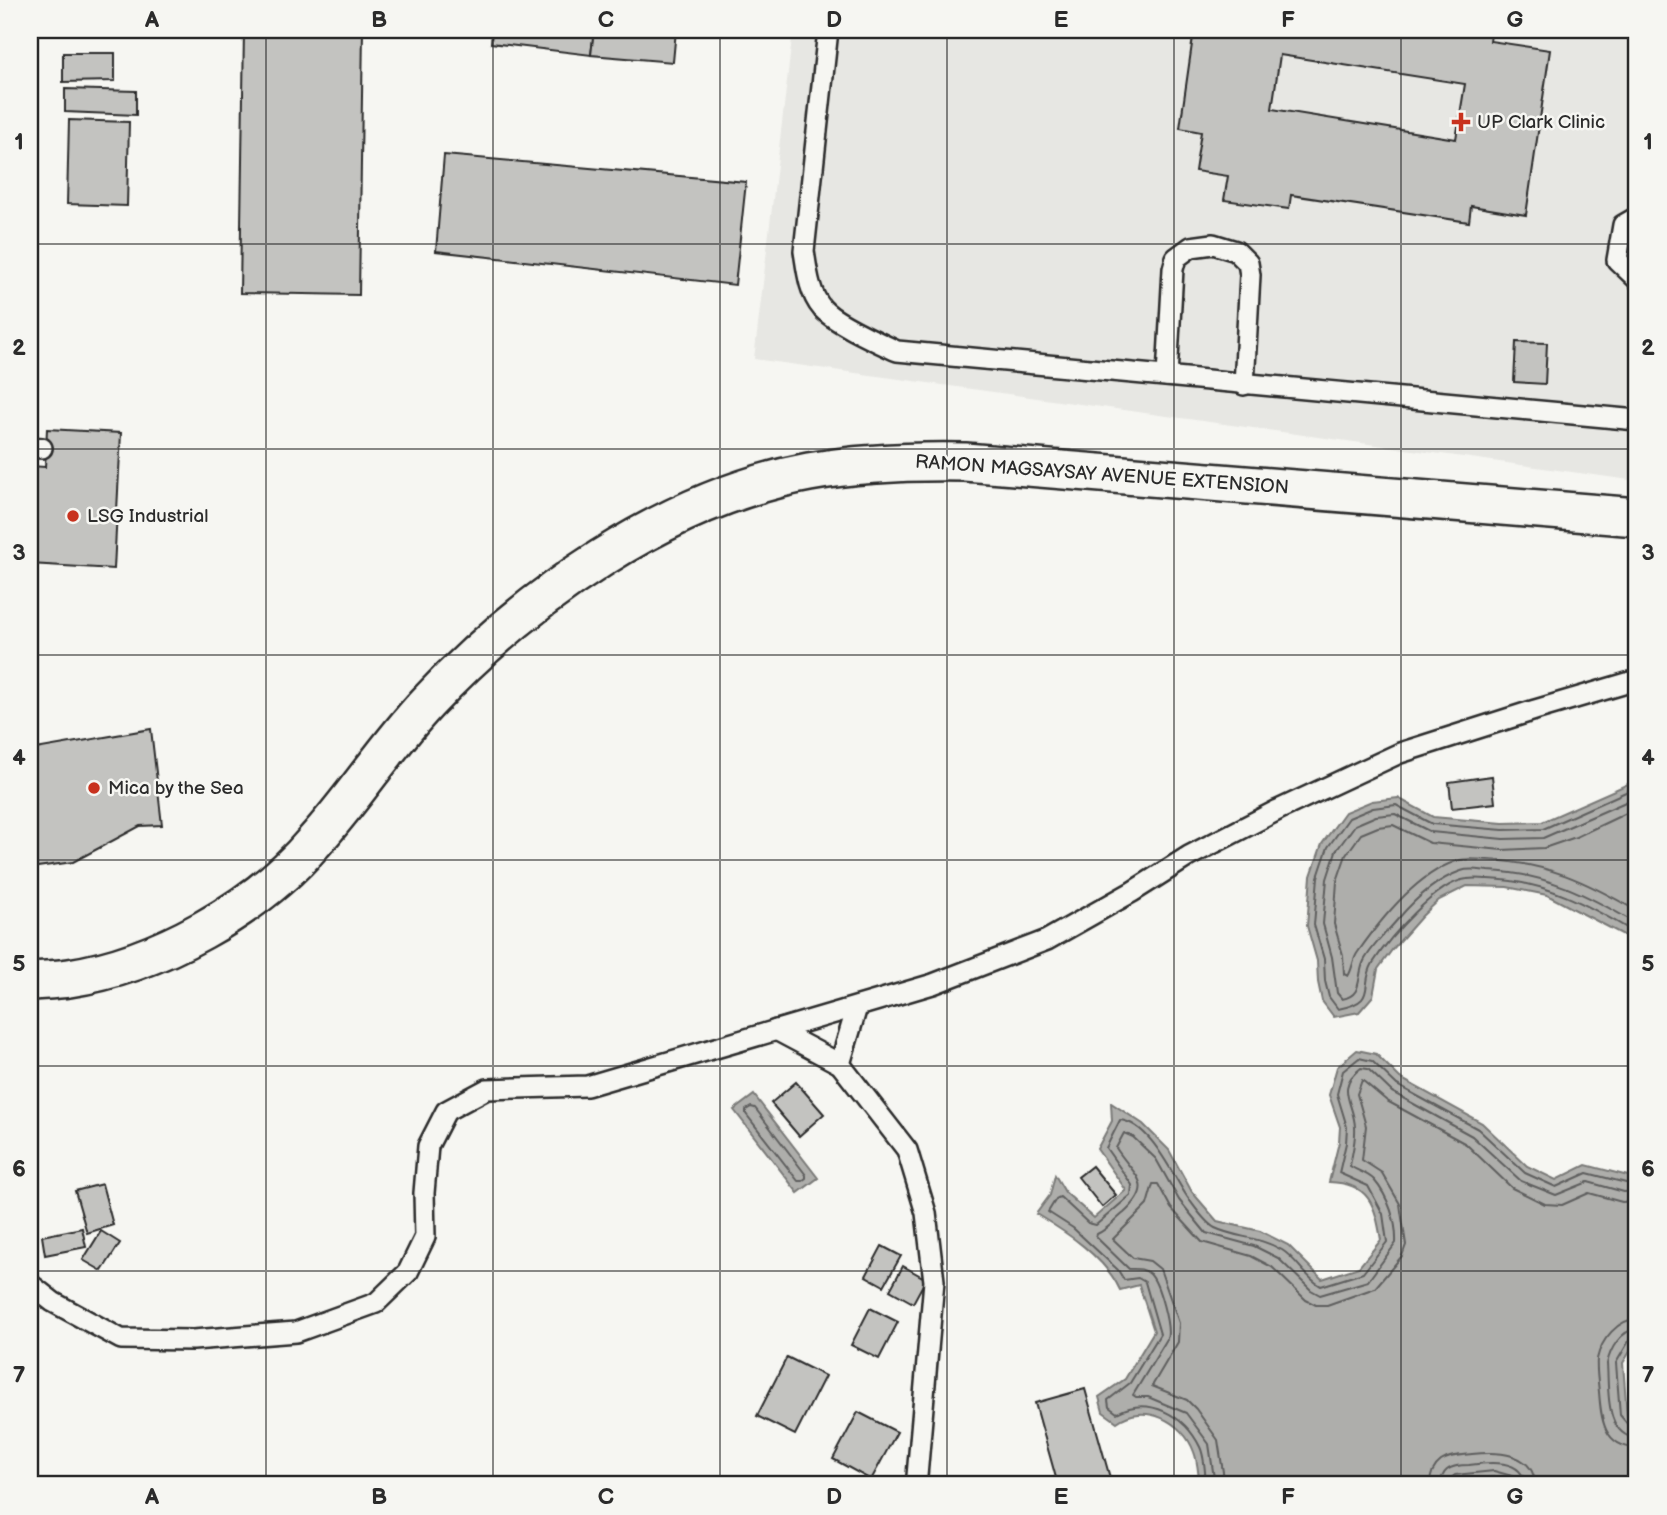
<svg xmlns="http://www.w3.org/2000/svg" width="1667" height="1515" viewBox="0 0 1667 1515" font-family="'Balsamiq Sans',sans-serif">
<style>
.built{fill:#e7e7e3}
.water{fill:#aeaeab;stroke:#7a7a78;stroke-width:2}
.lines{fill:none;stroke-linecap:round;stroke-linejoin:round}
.shore{stroke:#5f5f5e;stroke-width:2}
.building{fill:#c3c3c0;stroke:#2b2b2b;stroke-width:2;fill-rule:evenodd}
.service-casing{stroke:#2b2b2b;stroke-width:24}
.minor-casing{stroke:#2b2b2b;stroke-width:42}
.service{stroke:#f6f6f2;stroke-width:19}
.minor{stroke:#f6f6f2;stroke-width:37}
.grid{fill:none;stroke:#2b2b2b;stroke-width:2;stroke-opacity:0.55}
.poi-dot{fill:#c8321e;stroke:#f6f6f2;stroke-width:2.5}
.labels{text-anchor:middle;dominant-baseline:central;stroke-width:5;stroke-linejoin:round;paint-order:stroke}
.poi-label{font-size:19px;fill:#2b2b2b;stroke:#f6f6f2;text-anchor:start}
.street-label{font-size:19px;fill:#2b2b2b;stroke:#f6f6f2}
.neatline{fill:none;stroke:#2b2b2b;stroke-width:2.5}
.grid-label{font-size:23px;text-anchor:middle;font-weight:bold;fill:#2b2b2b}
</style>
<rect width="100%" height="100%" fill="#f6f6f2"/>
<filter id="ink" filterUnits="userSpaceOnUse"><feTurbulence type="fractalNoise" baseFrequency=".0143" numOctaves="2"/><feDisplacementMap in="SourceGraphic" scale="14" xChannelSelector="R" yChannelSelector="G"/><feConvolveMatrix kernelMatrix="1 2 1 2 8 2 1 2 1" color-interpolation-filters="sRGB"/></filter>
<g filter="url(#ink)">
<!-- built -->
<path class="built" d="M 793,30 L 1637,30 L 1637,481 L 754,359 Z"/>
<!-- water -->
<g class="water">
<path d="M 1637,780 L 1637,942 L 1547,895 L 1507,887 L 1467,886 L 1439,900 L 1422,916 L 1392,950 L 1378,969 L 1373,996 L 1359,1012 L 1334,1017 L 1322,1001 L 1318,982 L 1317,961 L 1307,926 L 1311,876 L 1322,844 L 1345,812 L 1372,801 L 1398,798 L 1433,817 L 1503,823 L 1542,822 Z"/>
<path d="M 1357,1050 L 1376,1054 L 1400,1078 L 1482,1123 L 1527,1166 L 1556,1180 L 1586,1165 L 1628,1176 L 1637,1175 L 1637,1340 L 1623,1363 L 1627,1415 L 1637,1425 L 1637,1485 L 1519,1485 L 1494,1477 L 1457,1482 L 1453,1485 L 1200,1485 C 1198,1475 1198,1462 1194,1452 C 1183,1421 1144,1402 1117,1422 L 1103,1412 L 1099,1397 L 1125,1379 L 1154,1331 L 1139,1285 L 1120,1290 C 1105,1257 1066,1232 1036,1214 L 1050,1195 L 1055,1175 L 1065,1192 L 1094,1218 L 1126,1190 L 1097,1149 L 1112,1121 L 1111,1103 L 1143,1124 L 1169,1150 L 1192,1192 L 1217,1221 L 1260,1231 L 1288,1245 L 1322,1279 L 1359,1267 L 1381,1240 C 1375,1204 1369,1183 1329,1182 L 1339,1142 L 1340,1127 L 1329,1095 L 1337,1067 Z"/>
<path d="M 754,1095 L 818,1178 L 798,1193 L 734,1110 Z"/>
</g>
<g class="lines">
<!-- shore -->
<g class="shore">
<path d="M 1637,787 L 1543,829 L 1503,830 L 1432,824 L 1396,805 L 1373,808 L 1349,818 L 1328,847 L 1318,877 L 1314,925 L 1324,959 L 1325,981 L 1329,997 L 1338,1009 C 1379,1001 1359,987 1373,963 C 1389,938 1437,882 1467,879 C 1474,878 1482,879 1488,879 C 1546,881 1589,905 1637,934"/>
<path d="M 1637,797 L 1543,838 L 1503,839 L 1431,832 L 1395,814 L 1376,816 L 1355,825 L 1336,851 L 1327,879 L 1323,924 L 1332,957 L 1337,993 L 1342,999 C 1364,995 1356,977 1364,961 C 1372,946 1387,932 1398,919 C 1415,899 1435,880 1461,871 C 1469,868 1479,870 1488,871 C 1546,873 1588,895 1637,924"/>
<path d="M 1637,808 L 1576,837 L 1544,848 L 1502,850 L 1430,843 L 1393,825 L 1378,827 L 1361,834 L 1346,855 L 1337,881 L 1334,924 L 1343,955 L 1344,974 L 1348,976 C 1353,969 1352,960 1358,952 C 1381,919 1419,871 1460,860 C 1468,858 1478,860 1487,860 C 1546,862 1587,882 1637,911"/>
<path d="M 751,1107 L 755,1108 L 806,1175 L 806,1178 L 802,1181 L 798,1181 L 746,1114 L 746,1110 Z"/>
<path d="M 1637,1319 C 1618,1319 1601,1340 1597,1359 C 1596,1369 1598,1381 1599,1392 C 1601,1418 1603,1447 1637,1448"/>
<path d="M 1637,1329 C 1621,1330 1610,1349 1607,1364 C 1609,1388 1604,1436 1637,1438"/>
<path d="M 1637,1338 L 1629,1341 L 1616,1363 L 1620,1415 L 1630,1427 L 1637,1429"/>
<path d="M 1206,1485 C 1205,1474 1205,1457 1200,1447 C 1185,1416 1149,1395 1117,1413 L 1109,1407 L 1108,1400 L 1130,1383 L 1160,1334 L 1145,1282 L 1138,1278 L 1124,1280 L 1118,1270 L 1073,1228 L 1048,1212 L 1056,1199 L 1060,1197 L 1088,1223 L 1096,1225 L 1131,1195 L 1132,1185 L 1106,1148 L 1120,1120 C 1150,1123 1172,1174 1186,1195 C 1193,1205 1205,1223 1215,1228 C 1236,1238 1258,1236 1282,1250 C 1297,1259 1305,1278 1321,1286 L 1363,1273 L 1387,1242 L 1383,1214 L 1368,1186 L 1339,1173 L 1346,1143 L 1347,1127 L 1337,1094 L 1343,1071 L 1359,1058 L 1372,1061 L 1397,1085 L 1478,1129 L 1525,1173 L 1556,1187 L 1587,1173 L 1626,1183 L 1637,1182"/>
<path d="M 1215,1485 L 1209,1444 L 1186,1413 L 1148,1397 L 1136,1397 L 1133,1395 L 1167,1339 C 1171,1328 1159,1283 1150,1274 C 1144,1268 1136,1269 1129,1269 L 1096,1237 L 1097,1234 C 1108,1229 1115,1220 1124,1213 C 1156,1184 1135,1177 1116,1148 L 1124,1133 L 1133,1137 L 1156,1159 L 1179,1200 L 1206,1233 L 1254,1246 L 1278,1258 L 1311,1290 L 1320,1295 L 1368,1281 L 1396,1243 C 1397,1222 1388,1196 1374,1180 C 1368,1173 1357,1171 1350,1166 C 1352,1153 1356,1141 1355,1127 C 1354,1102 1334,1088 1361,1068 L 1368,1069 L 1392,1092 L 1472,1136 L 1521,1181 L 1556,1195 L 1588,1182 L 1624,1192 L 1637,1191"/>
<path d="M 1225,1485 L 1218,1440 L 1196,1409 L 1187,1400 L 1152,1386 L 1178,1342 L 1179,1323 L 1160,1269 L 1150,1261 L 1133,1258 L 1113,1239 L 1147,1205 L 1153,1184 L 1158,1184 L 1171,1208 L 1202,1242 L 1251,1256 L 1272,1267 L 1306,1300 L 1316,1305 L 1327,1305 L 1375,1288 L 1402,1256 L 1406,1245 L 1400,1204 L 1382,1173 L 1362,1160 L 1366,1126 L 1357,1094 L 1362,1080 L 1387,1101 L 1466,1144 L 1512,1188 L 1545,1204 L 1562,1205 L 1589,1193 L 1622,1202 L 1637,1201"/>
<path d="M 1430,1485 C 1430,1476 1433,1467 1441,1461 C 1450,1455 1462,1455 1472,1454 C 1497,1451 1534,1452 1535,1485"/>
<path d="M 1441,1485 C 1441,1479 1442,1474 1447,1470 C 1453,1465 1462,1465 1469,1465 C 1488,1462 1523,1458 1525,1485"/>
<path d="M 1449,1485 L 1450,1479 L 1455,1475 L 1494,1471 L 1512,1476 L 1516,1485"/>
</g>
</g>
<!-- building -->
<g class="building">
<path d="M 244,30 L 363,30 L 359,295 L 240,293 Z"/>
<path d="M 492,30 L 594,30 L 591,55 L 491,43 Z"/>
<path d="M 594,30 L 676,30 L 673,62 L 591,55 Z"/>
<path d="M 1194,30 L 1461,30 L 1491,34 L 1490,41 L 1550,50 L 1526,215 L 1471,206 L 1469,222 L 1291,195 L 1289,209 L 1224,200 L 1228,176 L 1195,171 L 1201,132 L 1180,128 ZM 1280,55 L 1465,84 L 1456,139 L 1272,109 Z"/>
<path d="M 63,53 L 115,53 L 115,81 L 63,82 Z"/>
<path d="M 65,89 L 136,91 L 136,115 L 65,112 Z"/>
<path d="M 69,120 L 129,122 L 127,206 L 67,204 Z"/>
<path d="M 444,155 L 746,182 L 735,285 L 436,251 Z"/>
<path d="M 1516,342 L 1547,343 L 1545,384 L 1514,382 Z"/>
<path d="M 47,429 L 121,433 L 114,569 L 30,564 L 30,466 L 45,467 Z"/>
<path d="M 151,729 L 162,825 L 140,826 L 73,862 L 30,868 L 30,750 Z"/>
<path d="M 1492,776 L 1495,803 L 1452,808 L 1449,782 Z"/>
<path d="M 796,1082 L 824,1114 L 799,1136 L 771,1103 Z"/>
<path d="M 1092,1166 L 1116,1195 L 1102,1207 L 1078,1177 Z"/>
<path d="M 102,1184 L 113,1225 L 87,1233 L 75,1191 Z"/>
<path d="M 82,1228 L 86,1247 L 45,1255 L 42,1236 Z"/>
<path d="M 101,1231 L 120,1243 L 102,1271 L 83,1260 Z"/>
<path d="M 882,1246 L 901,1256 L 884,1286 L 866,1276 Z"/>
<path d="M 903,1266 L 926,1279 L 913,1303 L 890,1290 Z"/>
<path d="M 870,1308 L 898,1322 L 879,1359 L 851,1345 Z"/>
<path d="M 787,1357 L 825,1376 L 795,1435 L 757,1416 Z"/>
<path d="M 1085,1389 L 1112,1485 L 1058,1485 L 1035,1403 Z"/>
<path d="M 858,1412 L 897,1432 L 871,1480 L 833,1459 Z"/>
</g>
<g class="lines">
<defs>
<g id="service">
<path d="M 828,30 L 804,251 C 807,270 809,293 822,308 C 833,322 880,343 897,351 L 1637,420"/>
<path d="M 1637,217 L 1623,225 L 1617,260 L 1637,279"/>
<path d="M 1167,376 L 1173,269 L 1176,258 L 1191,247 L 1213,244 L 1236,251 L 1248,263 L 1250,275 L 1244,385"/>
<path d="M 30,447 L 42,448"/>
<path d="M 776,1030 L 840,1064 L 907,1150 L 926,1213 L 934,1281 L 917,1476 L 918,1485"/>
<path d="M 840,1064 L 857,1007"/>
<path d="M 30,1284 L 53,1302 L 121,1339 L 193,1340 L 296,1332 L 376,1303 L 408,1272 L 425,1237 L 424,1193 L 428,1146 L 446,1111 L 487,1089 L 587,1086 L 933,984 L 1047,940 L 1132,892 L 1189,856 L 1278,810 L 1400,753 L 1535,710 L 1637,680"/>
</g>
<path id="minor" d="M 30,981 C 43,980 56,980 69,978 C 156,965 257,909 314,842 C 354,798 386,747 427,703 C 524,599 667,498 809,472 C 861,463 912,461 965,462 L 1637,517"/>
</defs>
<!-- service casing -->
<use href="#service" class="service-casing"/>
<!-- minor casing -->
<use href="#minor" class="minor-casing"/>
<!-- service -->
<use href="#service" class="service"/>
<!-- minor -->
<use href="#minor" class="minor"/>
</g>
</g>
<!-- grid -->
<path class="grid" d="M 266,30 L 266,1485M 493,30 L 493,1485M 720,30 L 720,1485M 947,30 L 947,1485M 1174,30 L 1174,1485M 1401,30 L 1401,1485M 30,244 L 1637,244M 30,449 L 1637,449M 30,655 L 1637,655M 30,860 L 1637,860M 30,1066 L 1637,1066M 30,1271 L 1637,1271"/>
<!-- markers -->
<g class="poi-dot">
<path d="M1457.5 111.5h7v7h7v7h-7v7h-7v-7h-7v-7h7z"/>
<circle cx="73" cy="516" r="7"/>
<circle cx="94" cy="788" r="7"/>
</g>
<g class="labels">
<!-- poi labels -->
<g class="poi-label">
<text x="1477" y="122">UP Clark Clinic</text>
<text x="87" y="516">LSG Industrial</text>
<text x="108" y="788">Mica by the Sea</text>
</g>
<!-- street labels -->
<g class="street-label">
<text transform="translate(1102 475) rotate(4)">RAMON MAGSAYSAY AVENUE EXTENSION</text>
</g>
</g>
<!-- margin -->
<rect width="1667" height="1515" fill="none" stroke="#f6f6f2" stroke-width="77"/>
<rect x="38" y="38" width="1590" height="1438" class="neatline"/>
<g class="grid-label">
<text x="152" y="27">A</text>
<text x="379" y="27">B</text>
<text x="606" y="27">C</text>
<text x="834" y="27">D</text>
<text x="1061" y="27">E</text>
<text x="1288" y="27">F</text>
<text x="1515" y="27">G</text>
<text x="19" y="149">1</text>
<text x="1648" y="149">1</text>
<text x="19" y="355">2</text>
<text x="1648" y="355">2</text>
<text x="19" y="560">3</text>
<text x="1648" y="560">3</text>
<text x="19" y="765">4</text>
<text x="1648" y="765">4</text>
<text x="19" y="971">5</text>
<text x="1648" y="971">5</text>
<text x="19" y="1176">6</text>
<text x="1648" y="1176">6</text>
<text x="19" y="1382">7</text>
<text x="1648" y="1382">7</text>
<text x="152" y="1504">A</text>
<text x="379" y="1504">B</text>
<text x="606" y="1504">C</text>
<text x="834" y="1504">D</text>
<text x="1061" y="1504">E</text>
<text x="1288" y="1504">F</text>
<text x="1515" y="1504">G</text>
</g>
</svg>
